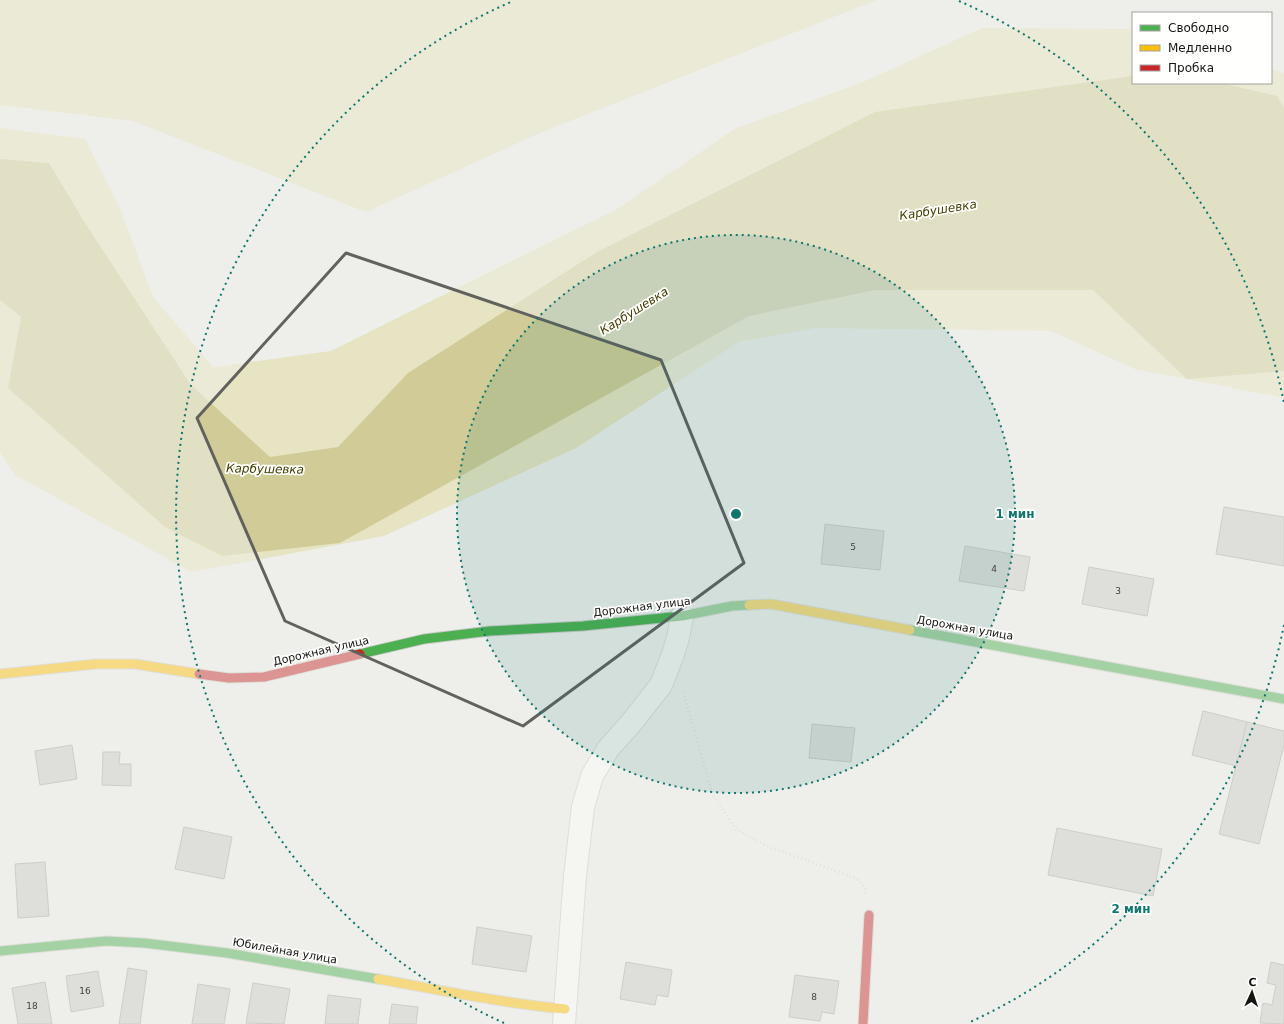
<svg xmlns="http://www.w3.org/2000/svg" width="1284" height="1024" viewBox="0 0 1284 1024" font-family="'DejaVu Sans',sans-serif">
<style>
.green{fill:#e6e4c2}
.water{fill:#d1cc97}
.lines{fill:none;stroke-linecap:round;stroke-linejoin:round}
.river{stroke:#d1cc97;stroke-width:42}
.building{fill:#cbcbc8;stroke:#a6a6a2}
.street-casing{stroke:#cacac7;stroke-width:24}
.fast-casing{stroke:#cacac7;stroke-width:11}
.slow-casing{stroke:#cacac7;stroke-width:11}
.jam-casing{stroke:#cacac7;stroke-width:11}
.path{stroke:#d0d0d0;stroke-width:2.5;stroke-dasharray:1 3;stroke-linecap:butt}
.street{stroke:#fcfcfc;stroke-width:22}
.fast{stroke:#4caf50;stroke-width:9}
.slow{stroke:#ffc107;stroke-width:9}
.jam{stroke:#c62828;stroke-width:9}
.marked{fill:none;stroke:#61615e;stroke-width:3;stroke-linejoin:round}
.ring{fill:none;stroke:#0f766e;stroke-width:2;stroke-dasharray:2 4}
.labels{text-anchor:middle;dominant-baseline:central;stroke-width:3.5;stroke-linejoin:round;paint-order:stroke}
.number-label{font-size:9px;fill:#424240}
.street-label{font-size:11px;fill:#151512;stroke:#fffffe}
.water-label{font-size:12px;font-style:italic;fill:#423d00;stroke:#fffffe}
.centre{fill:#0f766e;stroke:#fffffe;stroke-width:2}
.ring-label{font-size:12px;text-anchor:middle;font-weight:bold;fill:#0f766e;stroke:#fffffe;stroke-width:3.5;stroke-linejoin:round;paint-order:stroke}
</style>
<rect width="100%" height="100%" fill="#eeeeea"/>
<!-- green -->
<g class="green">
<path d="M 0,0 L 877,0 L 542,132 L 366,212 L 133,121 L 0,105 Z"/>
<path d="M 982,28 L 1133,29 L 1133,83 L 1271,83 L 1271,69 L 1284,73 L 1284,398 L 1135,369 L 1051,331 L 815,328 L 739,342 L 576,448 L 384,536 L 192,572 L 15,475 L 0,452 L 0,128 L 85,139 L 119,206 L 153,297 L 213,367 L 331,351 L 619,208 L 736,128 L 861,83 Z"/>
</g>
<!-- water -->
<path class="water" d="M 1133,76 L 1133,83 L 1220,83 L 1277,96 L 1284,108 L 1284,371 L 1187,379 L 1093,290 L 875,290 L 749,316 L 340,543 L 222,556 L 165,527 L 8,388 L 27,286 L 0,288 L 0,159 L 49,163 L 85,223 L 191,385 L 270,457 L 338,447 L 408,373 L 597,252 L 875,112 Z"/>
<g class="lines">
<!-- river -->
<path class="river" d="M 0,273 L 35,301 L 63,337"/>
</g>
<!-- building -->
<g class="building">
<path d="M 1224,507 L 1284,517 L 1284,566 L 1216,554 Z"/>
<path d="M 825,524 L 884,531 L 880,570 L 821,564 Z"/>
<path d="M 965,546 L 1030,557 L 1024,591 L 959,581 Z"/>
<path d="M 1089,567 L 1154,579 L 1147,616 L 1082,604 Z"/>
<path d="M 1203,711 L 1247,722 L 1236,766 L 1192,755 Z"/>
<path d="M 1247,722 L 1284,731 L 1284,745 L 1259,844 L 1219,834 Z"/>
<path d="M 812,724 L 855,728 L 851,762 L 809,758 Z"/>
<path d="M 72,745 L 77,779 L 40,785 L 35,751 Z"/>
<path d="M 103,752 L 120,752 L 119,764 L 131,764 L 131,786 L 102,785 Z"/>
<path d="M 184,827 L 232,837 L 224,879 L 175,869 Z"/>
<path d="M 1057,828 L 1162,849 L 1153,896 L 1048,875 Z"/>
<path d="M 45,862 L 49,916 L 18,918 L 15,864 Z"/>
<path d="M 477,927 L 532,936 L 526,972 L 472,964 Z"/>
<path d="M 626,962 L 672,970 L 668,997 L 657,995 L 655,1005 L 620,999 Z"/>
<path d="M 1271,962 L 1284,965 L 1284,1024 L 1260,1023 L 1263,1003 L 1272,1005 L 1276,985 L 1267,983 Z"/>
<path d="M 128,968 L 147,971 L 140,1024 L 119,1024 Z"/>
<path d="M 98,971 L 104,1006 L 71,1012 L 66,976 Z"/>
<path d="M 795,975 L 839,981 L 834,1014 L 822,1012 L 820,1021 L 789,1017 Z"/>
<path d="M 45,982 L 52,1024 L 18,1024 L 12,988 Z"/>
<path d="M 253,983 L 290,989 L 284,1024 L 246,1023 Z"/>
<path d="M 198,984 L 230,989 L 224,1024 L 192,1024 Z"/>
<path d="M 328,995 L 361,999 L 358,1024 L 325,1024 Z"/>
<path d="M 392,1004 L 418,1007 L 416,1024 L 389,1024 Z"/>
</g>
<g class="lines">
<defs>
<path id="street" d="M 564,1024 L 575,876 L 583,807 L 592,776 L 608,749 L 632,722 L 661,685 L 672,657 L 678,638 L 682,616"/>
<g id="fast">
<path d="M 910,630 L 1284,699"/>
<path d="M 360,654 L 424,639 L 490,631 L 583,626 L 682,616 L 732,606 L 749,605"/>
<path d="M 0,951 L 106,941 L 144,943 L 227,953 L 378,979"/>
</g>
<g id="slow">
<path d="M 749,605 L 771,604 L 910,630"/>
<path d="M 0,674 L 96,664 L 135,664 L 199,674"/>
<path d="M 378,979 C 440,990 502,1003 565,1009"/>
</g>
<g id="jam">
<path d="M 199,674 L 229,678 L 264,677 L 360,654"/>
<path d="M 863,1024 L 869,915"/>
</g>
</defs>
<!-- street casing -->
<use href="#street" class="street-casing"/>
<!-- fast casing -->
<use href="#fast" class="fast-casing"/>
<!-- slow casing -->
<use href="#slow" class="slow-casing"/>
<!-- jam casing -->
<use href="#jam" class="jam-casing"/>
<!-- path -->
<path class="path" d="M 683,692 L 713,795 L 736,829 L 769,847 L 856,878 L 865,888 L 865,894"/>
<!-- street -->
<use href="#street" class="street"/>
<!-- fast -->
<use href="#fast" class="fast"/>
<!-- slow -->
<use href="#slow" class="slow"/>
<!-- jam -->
<use href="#jam" class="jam"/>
</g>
<!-- marked area -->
<path d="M0 0H1284V1024H0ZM 346,253 L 661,360 L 744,563 L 523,726 L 285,621 L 197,418 Z" fill="#eeeeea" fill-opacity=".55" fill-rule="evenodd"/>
<path class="marked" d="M 346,253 L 661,360 L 744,563 L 523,726 L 285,621 L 197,418 Z"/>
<!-- distance rings -->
<circle cx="736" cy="514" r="279" fill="#0f766e" fill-opacity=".12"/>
<g class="ring">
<circle cx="736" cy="514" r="279"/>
<path d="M1284 625A559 559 0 0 1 968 1023M504 1023A559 559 0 0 1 513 1M959 1A559 559 0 0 1 1284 403"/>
</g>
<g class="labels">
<!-- number labels -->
<g class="number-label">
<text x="853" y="547">5</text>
<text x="994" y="569">4</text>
<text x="1118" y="591">3</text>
<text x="85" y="991">16</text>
<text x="814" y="997">8</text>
<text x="32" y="1006">18</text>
</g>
<!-- street labels -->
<g class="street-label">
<text transform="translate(642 607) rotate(-7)">Дорожная улица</text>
<text transform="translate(965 628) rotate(10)">Дорожная улица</text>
<text transform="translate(321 651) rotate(-13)">Дорожная улица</text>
<text transform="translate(285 951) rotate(10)">Юбилейная улица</text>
</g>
<!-- water labels -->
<g class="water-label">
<text transform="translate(938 210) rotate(-9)">Карбушевка</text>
<text transform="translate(634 311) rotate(-32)">Карбушевка</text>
<text transform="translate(265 469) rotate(1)">Карбушевка</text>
</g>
</g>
<circle cx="736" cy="514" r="6" class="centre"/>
<g class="ring-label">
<text x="1015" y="518">1 мин</text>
<text x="1131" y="913">2 мин</text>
</g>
<!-- legend -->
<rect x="1132" y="12" width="140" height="72" fill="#fffffe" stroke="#a1a1a0"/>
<rect x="1140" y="25" width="20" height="6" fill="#4caf50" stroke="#a1a1a0"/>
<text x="1168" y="32" font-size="12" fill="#151512">Свободно</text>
<rect x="1140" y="45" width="20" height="6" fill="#ffc107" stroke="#a1a1a0"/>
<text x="1168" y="52" font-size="12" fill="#151512">Медленно</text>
<rect x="1140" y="65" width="20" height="6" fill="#c62828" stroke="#a1a1a0"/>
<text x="1168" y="72" font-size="12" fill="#151512">Пробка</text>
<!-- north arrow -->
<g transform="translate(1252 992) rotate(3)" stroke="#fffffe" stroke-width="3" paint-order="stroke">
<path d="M0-3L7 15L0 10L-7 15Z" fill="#151512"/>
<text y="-6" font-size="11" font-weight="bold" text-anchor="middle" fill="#151512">С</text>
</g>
</svg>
